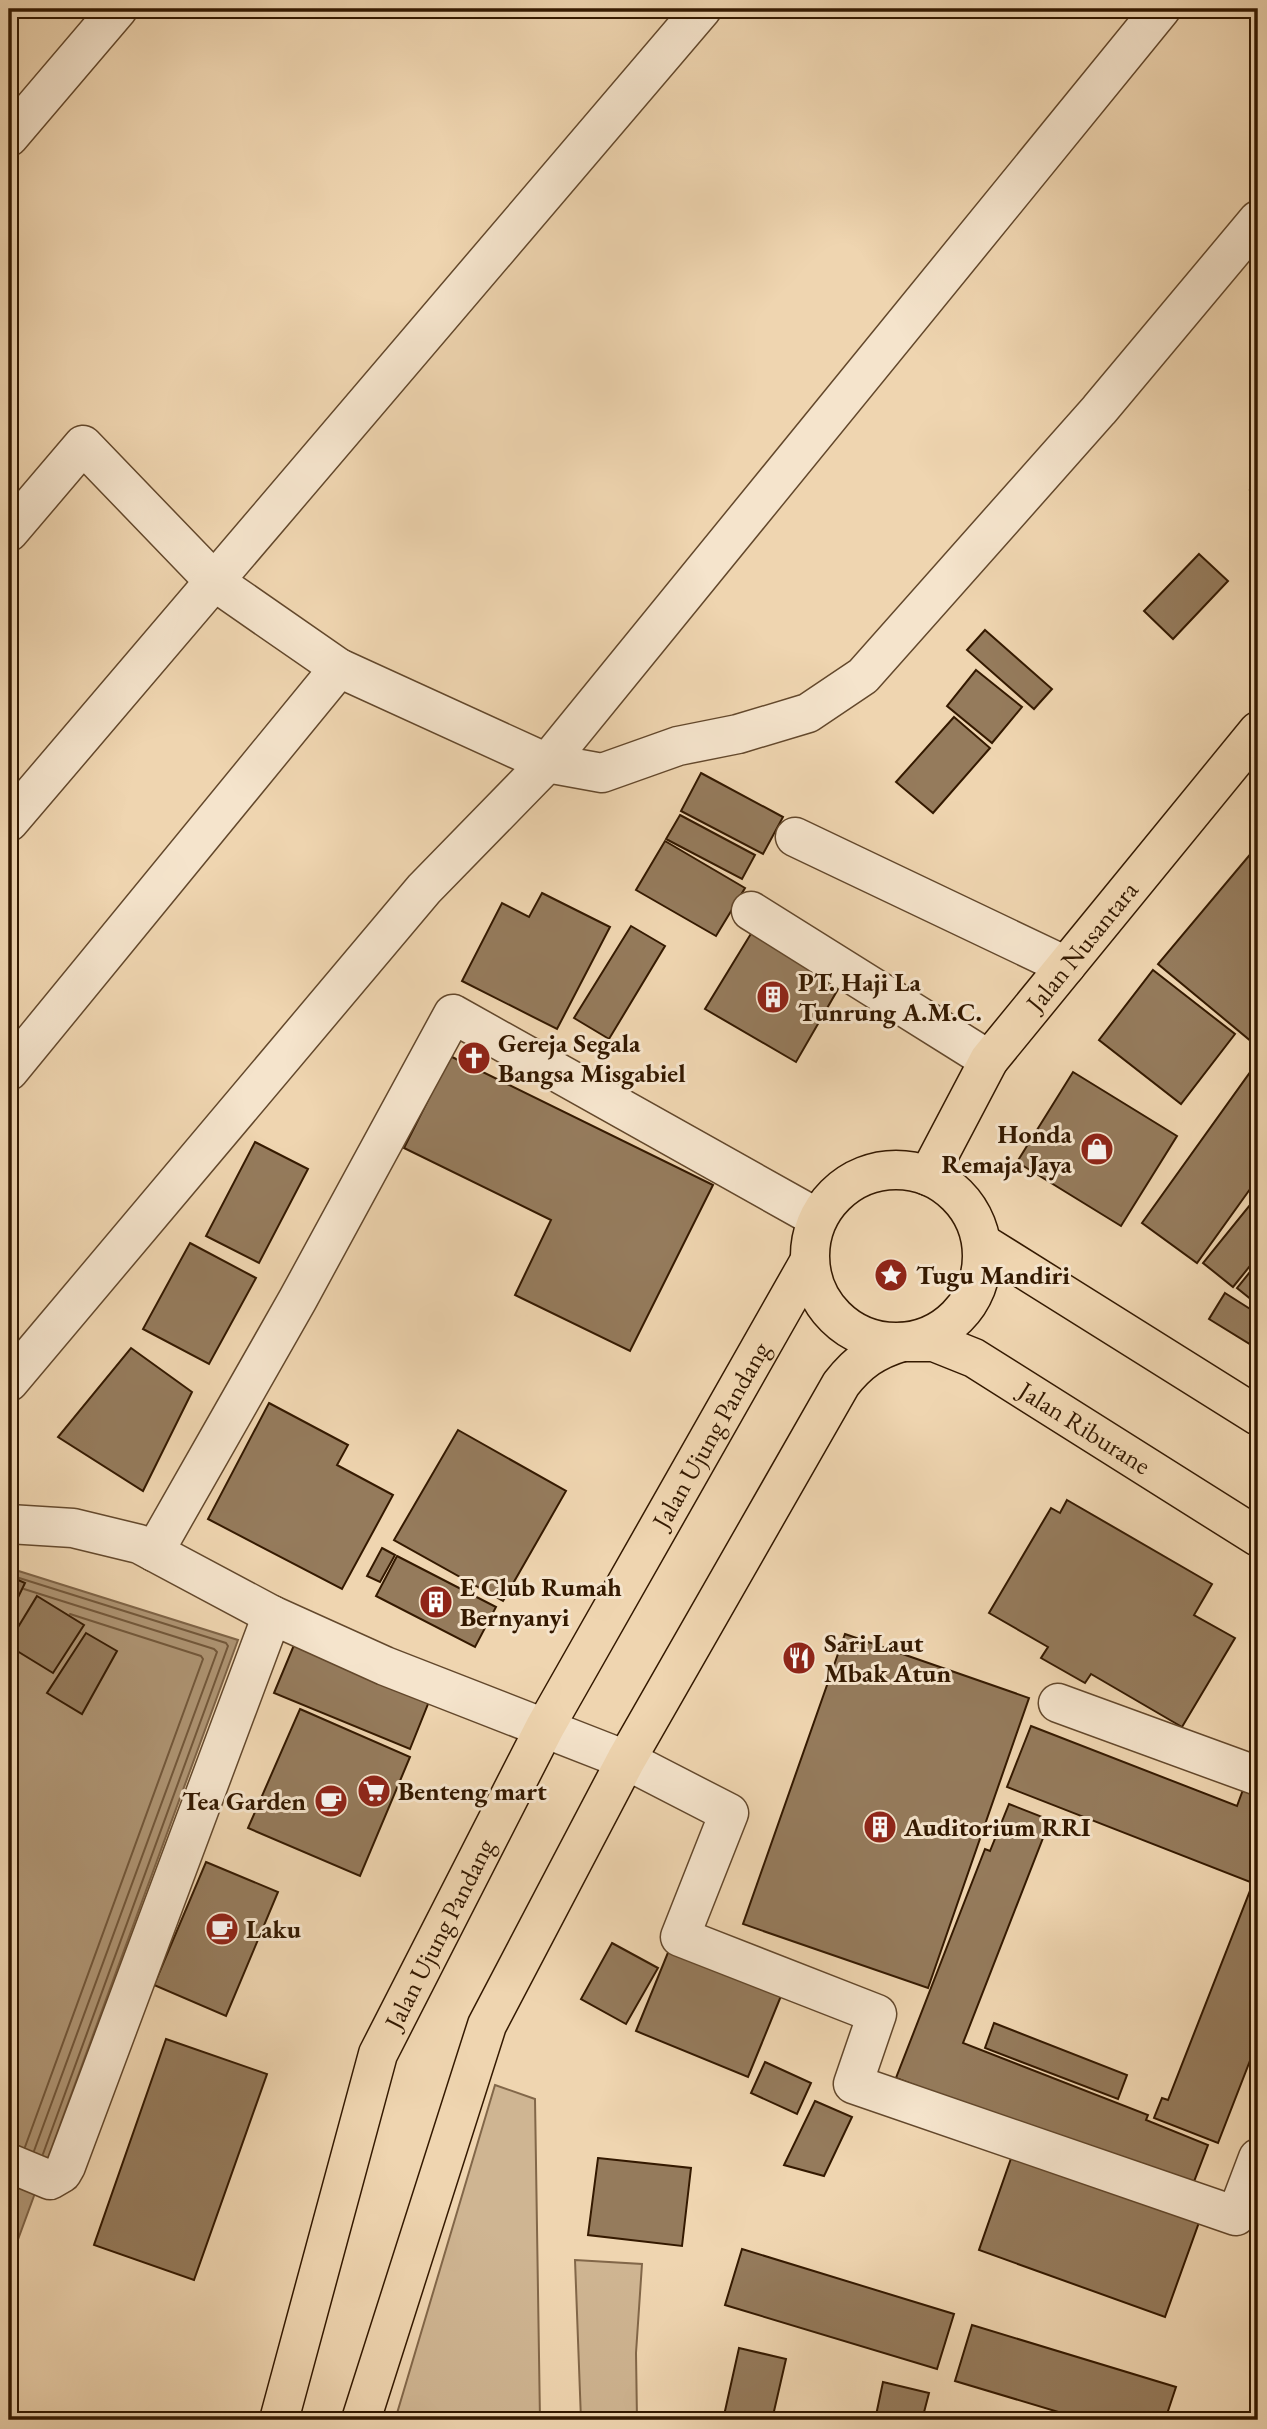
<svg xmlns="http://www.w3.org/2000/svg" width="1267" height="2429" viewBox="0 0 1267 2429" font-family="'EB Garamond',serif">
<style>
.green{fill:#cfb592;stroke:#826749;stroke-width:2}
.water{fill:#af9574;stroke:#7e6346;stroke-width:2}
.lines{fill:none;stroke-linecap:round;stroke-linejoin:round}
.shore{stroke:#72573a;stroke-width:2}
.building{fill:#957b5c;stroke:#341900;stroke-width:2}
.minor-casing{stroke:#63482c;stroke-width:41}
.major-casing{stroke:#341900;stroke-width:41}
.highway-casing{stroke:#341900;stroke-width:41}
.minor{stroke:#f5e4cc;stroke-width:38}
.major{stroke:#efd5b0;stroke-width:38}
.highway{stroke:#efd5b0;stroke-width:38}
.labels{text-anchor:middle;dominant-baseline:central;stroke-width:6;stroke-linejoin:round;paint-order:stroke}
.street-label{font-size:26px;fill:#341900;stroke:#f5e4cc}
.poi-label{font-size:26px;font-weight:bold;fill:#341900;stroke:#f5e4cc;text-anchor:start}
</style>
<rect width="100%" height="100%" fill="#efd5b0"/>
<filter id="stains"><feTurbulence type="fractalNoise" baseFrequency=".00286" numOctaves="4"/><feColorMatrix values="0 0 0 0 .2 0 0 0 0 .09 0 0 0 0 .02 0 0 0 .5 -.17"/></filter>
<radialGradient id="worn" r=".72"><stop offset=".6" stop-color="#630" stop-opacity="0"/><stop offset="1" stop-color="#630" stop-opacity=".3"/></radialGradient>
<!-- green -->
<g class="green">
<path d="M 495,2085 L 535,2099 L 540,2420 L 395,2420 Z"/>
<path d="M 575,2260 L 642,2264 L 636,2353 L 637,2420 L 581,2420 Z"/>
</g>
<!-- water -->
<path class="water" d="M 9,1568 L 238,1640 L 9,2264 Z"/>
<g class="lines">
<!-- shore -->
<g class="shore">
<path d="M 16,1577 L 226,1643 L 228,1646 L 43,2154"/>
<path d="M 24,1589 L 214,1649 L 217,1652 L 34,2151"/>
<path d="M 25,2147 L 203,1659 L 201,1656 L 70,1614"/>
</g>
</g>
<!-- building -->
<g class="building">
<path d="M 1258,481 L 1258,497 L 1250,490 Z"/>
<path d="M 1199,554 L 1228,581 L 1173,639 L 1144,611 Z"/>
<path d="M 985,630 L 1052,689 L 1034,709 L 967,650 Z"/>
<path d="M 976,670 L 1022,707 L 992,743 L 947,706 Z"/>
<path d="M 954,717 L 990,748 L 933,813 L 896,782 Z"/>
<path d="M 701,773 L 783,817 L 763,854 L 681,811 Z"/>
<path d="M 680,815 L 755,855 L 742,879 L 666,839 Z"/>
<path d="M 665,841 L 745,888 L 716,936 L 636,890 Z"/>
<path d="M 1258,845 L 1258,1047 L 1158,964 Z"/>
<path d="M 542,893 L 610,927 L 557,1029 L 462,981 L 502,903 L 529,917 Z"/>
<path d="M 631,926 L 665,946 L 609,1039 L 574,1018 Z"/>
<path d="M 752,932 L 841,984 L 796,1062 L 705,1009 Z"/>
<path d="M 1153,970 L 1235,1034 L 1181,1104 L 1099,1040 Z"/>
<path d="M 450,1056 L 713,1185 L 630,1351 L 515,1295 L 551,1220 L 404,1148 Z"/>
<path d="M 1251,1071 L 1258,1076 L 1258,1178 L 1197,1263 L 1142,1223 Z"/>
<path d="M 1073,1072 L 1177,1136 L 1121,1226 L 1017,1162 Z"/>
<path d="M 255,1142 L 308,1169 L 259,1263 L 206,1236 Z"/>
<path d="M 1258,1195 L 1258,1256 L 1233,1287 L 1203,1263 Z"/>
<path d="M 190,1243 L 256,1278 L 209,1364 L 143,1329 Z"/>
<path d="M 1258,1262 L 1258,1305 L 1237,1288 Z"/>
<path d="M 1225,1293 L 1258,1314 L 1258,1337 L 1253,1346 L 1209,1319 Z"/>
<path d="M 131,1348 L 192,1392 L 143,1491 L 58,1437 Z"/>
<path d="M 269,1403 L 348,1445 L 337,1465 L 393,1495 L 342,1589 L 208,1519 Z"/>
<path d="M 458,1430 L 566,1491 L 503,1601 L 394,1540 Z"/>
<path d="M 1067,1500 L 1212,1584 L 1194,1615 L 1235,1638 L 1182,1727 L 1091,1674 L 1085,1683 L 1041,1658 L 1048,1647 L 989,1613 L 1051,1508 L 1060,1513 Z"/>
<path d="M 382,1548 L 395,1555 L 380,1582 L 367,1576 Z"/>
<path d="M 397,1556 L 496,1607 L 475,1647 L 376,1596 Z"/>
<path d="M 9,1576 L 25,1583 L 9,1616 Z"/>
<path d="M 37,1596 L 84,1625 L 53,1673 L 9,1646 L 9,1642 Z"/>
<path d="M 86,1633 L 117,1651 L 82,1714 L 47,1693 Z"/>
<path d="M 299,1633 L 434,1689 L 410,1749 L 274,1693 Z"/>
<path d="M 845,1634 L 1029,1698 L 928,1988 L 743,1924 Z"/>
<path d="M 300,1709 L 410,1757 L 360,1876 L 248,1828 Z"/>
<path d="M 1031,1726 L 1237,1806 L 1244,1787 L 1258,1793 L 1258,2040 L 1218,2143 L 1154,2118 L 1162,2098 L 1168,2100 L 1253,1883 L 1007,1787 Z"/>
<path d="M 1009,1804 L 1050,1820 L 963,2043 L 1148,2115 L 1146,2120 L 1208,2145 L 1190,2192 L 896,2078 L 985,1849 L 990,1851 Z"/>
<path d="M 206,1862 L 278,1892 L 226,2016 L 154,1985 Z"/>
<path d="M 612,1943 L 658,1968 L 626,2024 L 581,1999 Z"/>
<path d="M 669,1950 L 781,1996 L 748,2077 L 636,2031 Z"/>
<path d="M 994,2023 L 1127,2075 L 1118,2099 L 985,2048 Z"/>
<path d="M 166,2039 L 267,2074 L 194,2280 L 94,2245 Z"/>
<path d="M 765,2062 L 811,2083 L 797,2114 L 751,2093 Z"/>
<path d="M 815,2101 L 852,2117 L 824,2176 L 784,2165 Z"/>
<path d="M 1015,2147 L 1202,2214 L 1165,2317 L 979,2250 Z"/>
<path d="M 598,2158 L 691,2168 L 682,2246 L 588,2235 Z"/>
<path d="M 742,2249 L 954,2314 L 937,2369 L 725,2305 Z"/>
<path d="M 972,2325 L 1176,2387 L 1165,2420 L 1085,2420 L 955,2381 Z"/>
<path d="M 739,2348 L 786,2359 L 772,2420 L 723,2420 Z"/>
<path d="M 883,2382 L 929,2393 L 922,2420 L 875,2420 Z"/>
</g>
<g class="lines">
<defs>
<g id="minor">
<path d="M 9,137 L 118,9"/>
<path d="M 9,532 L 83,445 L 215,582 L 339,668 L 547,763 L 1161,9"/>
<path d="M 9,822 L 702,9"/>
<path d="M 795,837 L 1066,966"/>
<path d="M 751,911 L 989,1060"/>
<path d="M 9,1071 L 339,668"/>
<path d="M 9,1382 L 424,889 L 547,763 L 602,773 L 678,746 L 738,734 L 808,713 L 863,676 L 1099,410 L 1258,220"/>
<path d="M 9,1524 L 73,1528 L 139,1544 L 272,1615"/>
<path d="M 154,1552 L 298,1299 L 453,1014 L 817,1218"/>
<path d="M 1058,1703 L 1258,1776"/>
<path d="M 9,2163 L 50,2180 L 62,2173 L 66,2166 L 272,1615 L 385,1666 L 626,1760 L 729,1813 L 680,1937 L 877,2014 L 853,2084 L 1236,2216 L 1258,2158"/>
</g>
<g id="major">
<path id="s1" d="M 279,2420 L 378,2054 L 545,1727 L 809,1262"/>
<path d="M 361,2420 L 487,2025 L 626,1760 L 841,1384 C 858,1362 875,1350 902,1342"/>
</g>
<g id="highway">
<circle cx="896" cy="1256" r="86"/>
<path id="s2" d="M 928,1176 L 989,1060 L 1258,731"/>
<path d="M 982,1243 L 1258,1416"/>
<path id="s3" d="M 905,1342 L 934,1342 L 974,1358 L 1258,1537"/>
</g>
</defs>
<!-- minor casing -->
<use href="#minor" class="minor-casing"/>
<!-- major casing -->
<use href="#major" class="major-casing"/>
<!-- highway casing -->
<use href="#highway" class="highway-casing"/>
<!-- minor -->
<use href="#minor" class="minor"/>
<!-- major -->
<use href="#major" class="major"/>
<!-- highway -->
<use href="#highway" class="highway"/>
</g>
<!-- icons -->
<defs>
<symbol id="building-disc" viewBox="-11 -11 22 22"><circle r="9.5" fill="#8f2418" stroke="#f5e4cc"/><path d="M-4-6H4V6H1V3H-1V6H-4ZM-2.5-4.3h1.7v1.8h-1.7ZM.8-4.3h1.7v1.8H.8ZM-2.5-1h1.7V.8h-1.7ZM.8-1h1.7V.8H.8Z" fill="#fff"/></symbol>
<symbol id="church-disc" viewBox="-11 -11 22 22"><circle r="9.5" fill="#8f2418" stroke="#f5e4cc"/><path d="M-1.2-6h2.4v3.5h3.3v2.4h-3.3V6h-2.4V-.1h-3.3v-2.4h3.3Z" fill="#fff"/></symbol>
<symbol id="shop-disc" viewBox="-11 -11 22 22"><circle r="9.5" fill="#8f2418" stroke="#f5e4cc"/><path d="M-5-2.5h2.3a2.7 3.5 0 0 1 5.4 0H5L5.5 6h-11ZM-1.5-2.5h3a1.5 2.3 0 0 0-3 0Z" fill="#fff"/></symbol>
<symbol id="sight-disc" viewBox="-11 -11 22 22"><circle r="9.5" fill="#8f2418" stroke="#f5e4cc"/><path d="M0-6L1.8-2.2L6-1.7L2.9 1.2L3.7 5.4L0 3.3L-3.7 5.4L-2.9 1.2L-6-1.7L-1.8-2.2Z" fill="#fff"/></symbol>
<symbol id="restaurant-disc" viewBox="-11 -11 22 22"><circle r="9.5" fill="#8f2418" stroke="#f5e4cc"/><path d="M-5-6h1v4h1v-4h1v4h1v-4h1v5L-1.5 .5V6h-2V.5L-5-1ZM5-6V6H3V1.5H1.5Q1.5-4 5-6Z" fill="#fff"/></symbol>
<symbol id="supermarket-disc" viewBox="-11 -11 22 22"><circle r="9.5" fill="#8f2418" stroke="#f5e4cc"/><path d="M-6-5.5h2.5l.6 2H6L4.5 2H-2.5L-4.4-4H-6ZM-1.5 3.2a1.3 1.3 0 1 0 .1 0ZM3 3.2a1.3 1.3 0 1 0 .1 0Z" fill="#fff"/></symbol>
<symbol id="cafe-disc" viewBox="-11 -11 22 22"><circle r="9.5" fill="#8f2418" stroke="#f5e4cc"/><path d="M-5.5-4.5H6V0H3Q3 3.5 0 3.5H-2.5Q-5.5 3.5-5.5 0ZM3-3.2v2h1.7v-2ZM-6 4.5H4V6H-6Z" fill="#fff"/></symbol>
</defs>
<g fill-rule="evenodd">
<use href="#building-disc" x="754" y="978" width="38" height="38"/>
<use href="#church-disc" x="455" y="1039" width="38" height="38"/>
<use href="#shop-disc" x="1078" y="1130" width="38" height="38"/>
<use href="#sight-disc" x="872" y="1256" width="38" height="38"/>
<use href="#building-disc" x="417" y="1583" width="38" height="38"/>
<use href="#restaurant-disc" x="780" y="1639" width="38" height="38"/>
<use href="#supermarket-disc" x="355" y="1772" width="38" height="38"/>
<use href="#cafe-disc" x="312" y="1782" width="38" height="38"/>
<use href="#building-disc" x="861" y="1808" width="38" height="38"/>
<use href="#cafe-disc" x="203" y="1910" width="38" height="38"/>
</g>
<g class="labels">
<!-- street labels -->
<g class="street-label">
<text stroke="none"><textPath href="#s2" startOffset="278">Jalan Nusantara</textPath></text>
<text stroke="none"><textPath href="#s3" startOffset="203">Jalan Riburane</textPath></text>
<text stroke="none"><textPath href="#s1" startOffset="1082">Jalan Ujung Pandang</textPath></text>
<text stroke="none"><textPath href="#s1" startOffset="514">Jalan Ujung Pandang</textPath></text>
</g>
<!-- poi labels -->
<g class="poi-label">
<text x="798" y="982">PT. Haji La<tspan x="798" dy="30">Tunrung A.M.C.</tspan></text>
<text x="498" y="1043">Gereja Segala<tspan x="498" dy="30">Bangsa Misgabiel</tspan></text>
<text x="1072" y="1134" text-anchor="end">Honda<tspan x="1072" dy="30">Remaja Jaya</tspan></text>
<text x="916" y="1275">Tugu Mandiri</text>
<text x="460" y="1587">E Club Rumah<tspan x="460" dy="30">Bernyanyi</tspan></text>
<text x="824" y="1643">Sari Laut<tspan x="824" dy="30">Mbak Atun</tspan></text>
<text x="398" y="1791">Benteng mart</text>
<text x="306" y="1801" text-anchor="end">Tea Garden</text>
<text x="904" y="1827">Auditorium RRI</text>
<text x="246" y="1929">Laku</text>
</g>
</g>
<!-- margin -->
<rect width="1267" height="2429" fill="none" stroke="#efd5b0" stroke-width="35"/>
<rect x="10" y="10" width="1246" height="2408" fill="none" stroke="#341900" stroke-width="3.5"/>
<rect x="18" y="18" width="1232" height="2394" fill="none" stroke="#341900" stroke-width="2"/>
<rect width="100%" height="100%" filter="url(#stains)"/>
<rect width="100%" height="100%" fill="url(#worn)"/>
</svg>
